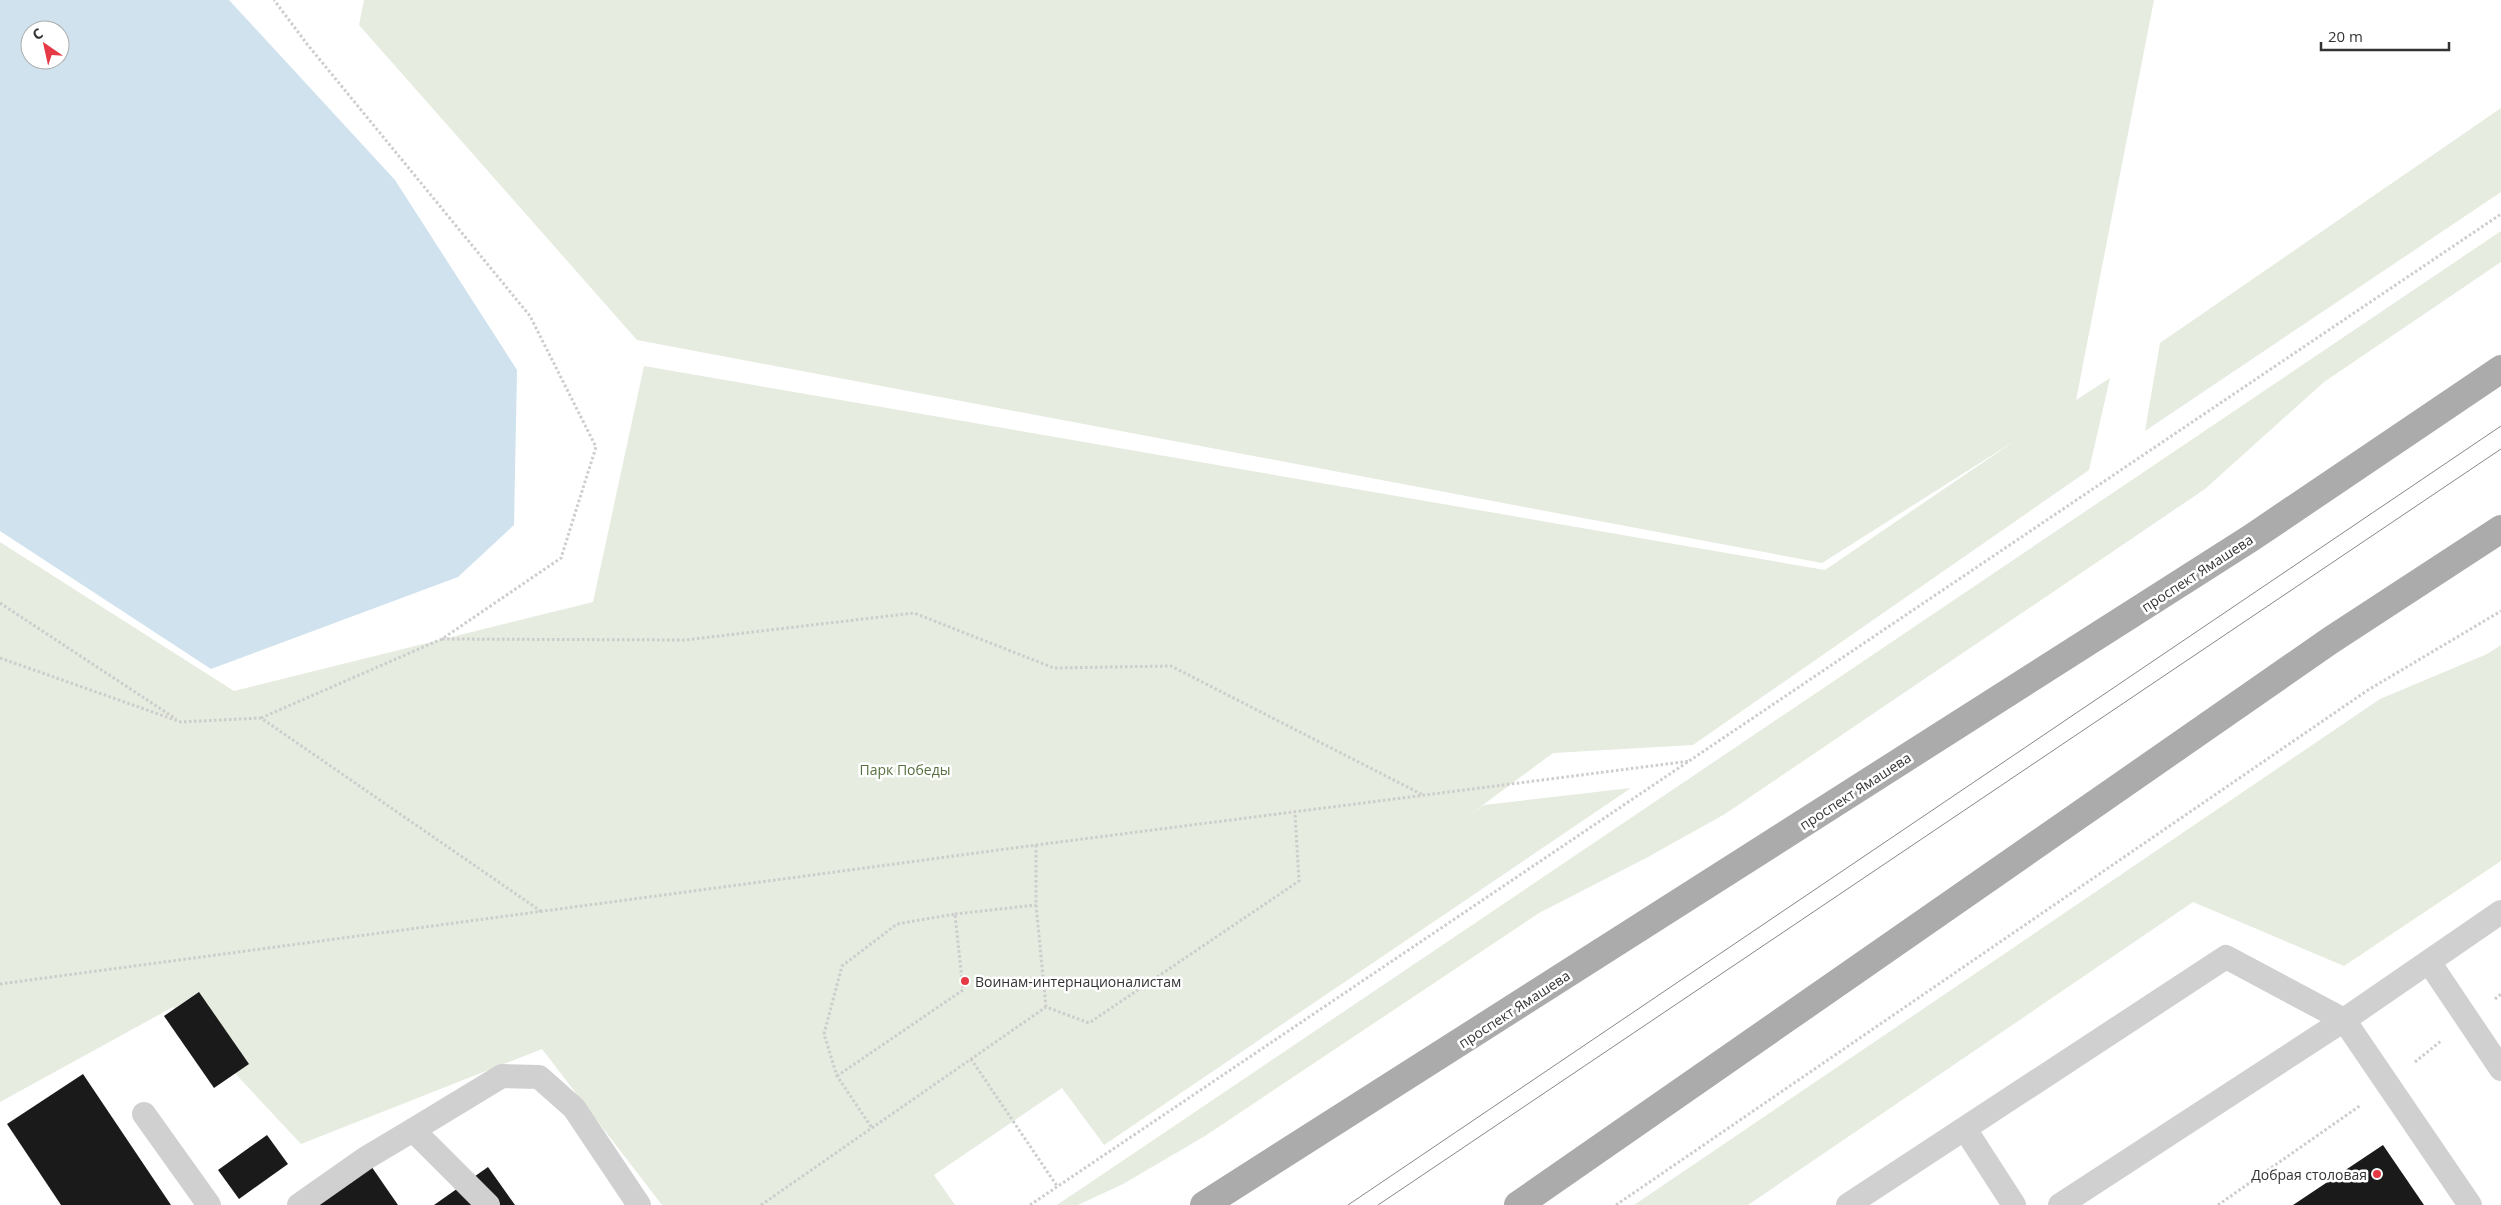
<svg xmlns="http://www.w3.org/2000/svg" width="2501" height="1205" viewBox="0 0 2501 1205" font-family="'Open Sans',sans-serif">
<style>
.green{fill:#e6ecdf}
.water{fill:#cfe2ee;fill-rule:evenodd}
.building{fill:#1a1a1a}
.lines{fill:none;stroke-linecap:round;stroke-linejoin:round}
.path{stroke:#cdcdcd;stroke-width:3;stroke-dasharray:2.5 2.5;stroke-linecap:butt}
.service{stroke:#d0d0d0;stroke-width:24}
.primary{stroke:#ababab;stroke-width:28}
.tram{stroke:#888;stroke-width:1}
.poi-dot{fill:#e63946;stroke:#fff;stroke-width:2}
.labels{text-anchor:middle;dominant-baseline:central;stroke-width:5;stroke-linejoin:round;paint-order:stroke}
.street-label{font-size:14px;fill:#333;stroke:#fff}
.park-label{font-size:14px;fill:#56703f;stroke:#fff}
.poi-label{font-size:14px;fill:#333;stroke:#fff;text-anchor:start}
</style>
<rect width="100%" height="100%" fill="#fff"/>
<!-- green -->
<g class="green">
<path d="M 364,0 L 2154,0 L 2076,400 L 2110,378 L 2089,470 L 1693,745 L 1553,753 L 1472,813 L 1484,805 L 1631,788 L 1104,1145 L 1062,1088 L 934,1175 L 955,1205 L 662,1205 L 542,1049 L 301,1144 L 173,1007 L 0,1102 L 0,542 L 234,691 L 593,602 L 644,366 L 1825,570 L 2016,440 L 1822,563 L 637,340 L 359,25 Z"/>
<path d="M 2501,108 L 2501,192 L 2145,431 L 2160,343 Z"/>
<path d="M 2501,231 L 2501,262 L 2324,382 L 2205,489 L 1725,814 L 1648,857 L 1539,913 L 1205,1136 L 1123,1184 L 1078,1205 L 1057,1205 Z"/>
<path d="M 2501,645 L 2501,861 L 2344,966 L 2193,902 L 1748,1205 L 1634,1205 L 2380,699 L 2487,654 Z"/>
</g>
<!-- water -->
<path class="water" d="M 0,0 L 229,0 L 395,180 L 517,370 L 514,525 L 458,577 L 211,669 L 0,531 ZM 30,30 L 60,30 L 60,60 L 30,60 Z"/>
<!-- building -->
<g class="building">
<path d="M 199,992 L 249,1064 L 214,1088 L 164,1016 Z"/>
<path d="M 83,1074 L 171,1205 L 61,1205 L 7,1124 Z"/>
<path d="M 267,1135 L 288,1164 L 239,1199 L 218,1170 Z"/>
<path d="M 2383,1145 L 2424,1205 L 2293,1205 Z"/>
<path d="M 369,1163 L 398,1205 L 309,1205 Z"/>
<path d="M 488,1167 L 515,1205 L 434,1205 Z"/>
</g>
<g class="lines">
<!-- path -->
<g class="path">
<path d="M 0,603 L 176,719"/>
<path d="M 442,639 L 685,640 L 914,613 L 1054,668 L 1171,666 L 1423,795"/>
<path d="M 0,658 L 181,722 L 261,718 L 542,912"/>
<path d="M 261,718 L 442,639 L 561,558 L 596,447 L 530,316 L 307,44 L 274,0"/>
<path d="M 1036,845 L 1036,905 L 1046,1007"/>
<path d="M 955,914 L 1036,905"/>
<path d="M 0,984 L 1036,845 L 1690,761"/>
<path d="M 2495,999 L 2501,994"/>
<path d="M 971,1059 L 1057,1186"/>
<path d="M 2415,1062 L 2441,1041"/>
<path d="M 837,1076 L 963,990 L 955,914 L 897,924 L 842,966 L 824,1034 L 837,1076 L 872,1128"/>
<path d="M 761,1205 L 1046,1007 L 1089,1023 L 1299,881 L 1295,813"/>
<path d="M 1030,1205 L 2501,214"/>
<path d="M 1616,1205 L 2368,690 L 2501,611"/>
<path d="M 2218,1205 L 2361,1105"/>
</g>
<!-- service -->
<g class="service">
<path d="M 2429,962 L 2501,1069"/>
<path d="M 144,1114 L 209,1205"/>
<path d="M 1965,1129 L 2014,1205"/>
<path d="M 413,1130 L 502,1076 L 539,1077 L 574,1108 L 639,1205"/>
<path d="M 299,1205 L 366,1158 L 413,1130 L 488,1205"/>
<path d="M 1848,1205 L 2226,957 L 2344,1020 L 2470,1205"/>
<path d="M 2060,1205 L 2344,1020 L 2501,912"/>
</g>
<!-- primary -->
<g class="primary">
<path d="M 1204,1205 L 2251,538 L 2501,369"/>
<path d="M 1518,1205 L 2331,640 L 2501,529"/>
</g>
<!-- tram -->
<g class="tram">
<path d="M 1348,1205 L 2501,426"/>
<path d="M 1378,1205 L 2501,449"/>
</g>
</g>
<!-- markers -->
<g class="poi-dot">
<circle cx="965" cy="981" r="5"/>
<circle cx="2377" cy="1174" r="5"/>
</g>
<g class="labels">
<!-- street labels -->
<g class="street-label">
<text transform="translate(2197 573) rotate(-33)">проспект Ямашева</text>
<text transform="translate(1855 791) rotate(-33)">проспект Ямашева</text>
<text transform="translate(1514 1009) rotate(-33)">проспект Ямашева</text>
</g>
<!-- park labels -->
<g class="park-label">
<text x="905" y="769">Парк Победы</text>
</g>
<!-- poi labels -->
<g class="poi-label">
<text x="975" y="981">Воинам-интернационалистам</text>
<text x="2367" y="1174" text-anchor="end">Добрая столовая</text>
</g>
</g>
<!-- north arrow -->
<g transform="translate(45 45) rotate(326)"><circle r="24" fill="#ffffff" stroke="#adadad"/>
<path d="M0-4L9 19L0 12L-9 19Z" fill="#e63946"/>
<text y="-8" font-size="14" font-weight="bold" text-anchor="middle" fill="#333333">С</text>
</g>
<!-- scale -->
<path d="M2321 42v8h128v-8" fill="none" stroke="#333333" stroke-width="2.5"/>
<text x="2328" y="42" font-size="15" fill="#333333" stroke="#ffffff" stroke-width="4" paint-order="stroke">20 m</text>
</svg>
